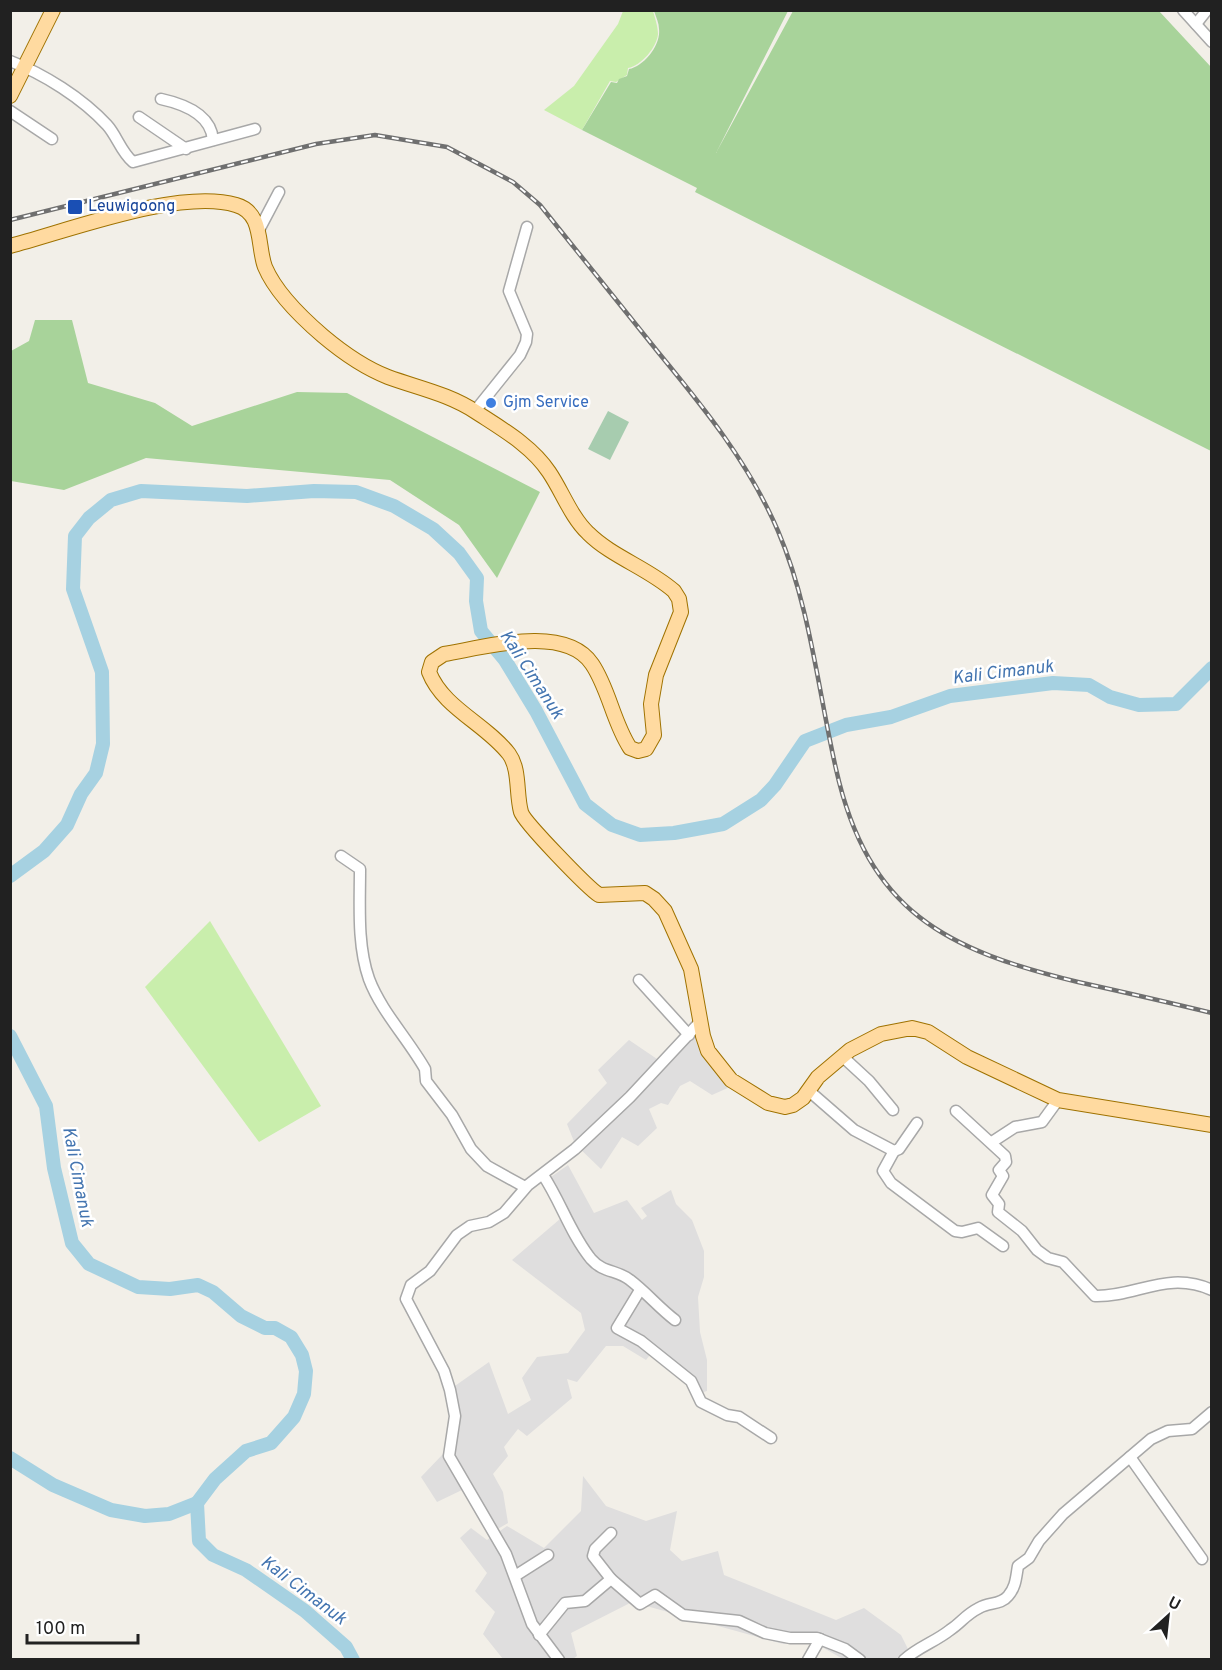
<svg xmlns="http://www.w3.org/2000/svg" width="1222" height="1670" viewBox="0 0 1222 1670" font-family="Overpass,sans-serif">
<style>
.residential{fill:#dfdede}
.grass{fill:#c9eeac}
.forest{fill:#a8d39a}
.cemetery{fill:#a7ccaf}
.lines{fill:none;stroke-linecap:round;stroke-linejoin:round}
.river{stroke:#a6d1e1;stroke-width:14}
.minor-casing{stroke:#a8a8a8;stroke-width:13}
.major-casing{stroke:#9f7200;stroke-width:16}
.minor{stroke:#fff;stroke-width:10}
.major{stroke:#ffdaa0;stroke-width:14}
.rail-casing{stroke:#6f6f6f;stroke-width:4.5}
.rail{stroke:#fff;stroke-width:2;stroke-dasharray:7;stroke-linecap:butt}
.transit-dot{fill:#1a4fb4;stroke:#fff;stroke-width:2}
.shop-dot{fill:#3f7fe0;stroke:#fff;stroke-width:2}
.labels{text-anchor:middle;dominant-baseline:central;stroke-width:5;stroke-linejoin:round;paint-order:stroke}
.transit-label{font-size:16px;fill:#164399;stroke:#fff;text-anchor:start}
.shop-label{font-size:16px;fill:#366cbe;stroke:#fff;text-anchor:start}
.water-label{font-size:18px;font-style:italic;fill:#4475b0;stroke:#fff}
</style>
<rect width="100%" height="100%" fill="#f2efe8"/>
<!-- residential -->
<g class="residential">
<path d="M 688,1027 L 741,1082 L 712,1095 L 690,1081 L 680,1086 L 668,1105 L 661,1103 L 649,1109 L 657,1128 L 638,1146 L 622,1137 L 601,1169 L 575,1144 L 567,1124 L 607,1083 L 598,1070 L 629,1040 L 657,1059 Z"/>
<path d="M 568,1165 L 594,1213 L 627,1200 L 642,1220 L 647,1216 L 641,1208 L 671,1190 L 676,1204 L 692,1220 L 704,1251 L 704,1277 L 698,1297 L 700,1332 L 707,1360 L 707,1391 L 697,1394 L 653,1351 L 646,1360 L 623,1346 L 606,1346 L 577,1382 L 567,1379 L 572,1398 L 527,1436 L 518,1429 L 504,1447 L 508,1456 L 493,1474 L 503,1492 L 508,1523 L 489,1534 L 462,1490 L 437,1502 L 421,1477 L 443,1454 L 456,1426 L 452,1388 L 489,1362 L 508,1414 L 531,1400 L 522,1378 L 537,1357 L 568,1353 L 585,1330 L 581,1313 L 512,1260 L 567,1213 L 548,1179 Z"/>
<path d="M 583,1476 L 606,1506 L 646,1521 L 677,1511 L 670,1550 L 682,1561 L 718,1551 L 724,1575 L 836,1620 L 864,1608 L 901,1635 L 913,1659 L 843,1659 L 813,1642 L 783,1644 L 632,1602 L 571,1633 L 577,1656 L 573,1659 L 503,1659 L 483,1634 L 495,1612 L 475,1591 L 487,1573 L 460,1538 L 471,1528 L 487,1540 L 507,1526 L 544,1548 L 581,1511 Z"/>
</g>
<!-- grass -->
<g class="grass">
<path d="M 623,11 L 653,11 C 655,18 658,27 658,34 C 657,47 641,66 628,68 L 627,75 L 616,82 L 610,81 L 582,130 L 544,110 L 574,86 L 618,24 Z"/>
<path d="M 210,921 L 321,1106 L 259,1142 L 145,987 Z"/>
</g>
<!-- forest -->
<g class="forest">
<path d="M 654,11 L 788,11 L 716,153 L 793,11 L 1159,11 L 1211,67 L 1211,451 L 695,192 L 697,188 L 582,130 L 611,82 L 617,83 L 619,79 L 627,76 L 629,69 C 644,66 661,45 659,29 C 659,23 656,17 654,11 Z"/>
<path d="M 35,320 L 72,320 L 88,383 L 155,403 L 192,426 L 297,392 L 347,393 L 540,492 L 497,578 L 459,525 L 390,480 L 146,458 L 64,490 L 11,481 L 11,351 L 29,341 Z"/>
</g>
<!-- cemetery -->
<path class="cemetery" d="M 608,411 L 629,422 L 610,460 L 588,449 Z"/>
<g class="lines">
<!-- river -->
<g class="river">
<path d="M 10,876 L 44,851 L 67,825 L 81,794 L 96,773 L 103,744 L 102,672 L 73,589 L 75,536 L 89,518 L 111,500 L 141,491 L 247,496 L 314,491 L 356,492 L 394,506 L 433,529 L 459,553 L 477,578 L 476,601 L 481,631 L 505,660 L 536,711 L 585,804 L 612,825 L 640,835 L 674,833 L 723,824 L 761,800 L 775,785 L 805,741 L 846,725 L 891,717 L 950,696 L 1053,683 L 1089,685 L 1110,697 L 1139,705 L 1176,704 L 1212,668"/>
<path d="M 10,1036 L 46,1106 L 54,1168 L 72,1243 L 89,1264 L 138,1287 L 170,1289 L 198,1285 L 213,1292 L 241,1316 L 265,1328 L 275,1328 L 291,1337 L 302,1355 L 306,1371 L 304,1394 L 294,1417 L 271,1443 L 246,1451 L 215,1479 L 197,1503 L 199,1541 L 213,1555 L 246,1570 L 305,1611 L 346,1647 L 353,1660"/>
<path d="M 10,1458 L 53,1485 L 111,1510 L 145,1516 L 169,1514 L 197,1503"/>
</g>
<defs>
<g id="minor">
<path d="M 1183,10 L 1212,42"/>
<path d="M 1196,24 L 1207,10"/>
<path d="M 10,61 C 44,74 82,98 107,125 C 117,136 121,152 133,162 L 255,129"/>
<path d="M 161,99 C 184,104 211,114 213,140"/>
<path d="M 10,111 L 52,139"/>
<path d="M 139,117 L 186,149"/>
<path d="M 259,230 L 279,192"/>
<path d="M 475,411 L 520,355 L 526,342 L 527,334 L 509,291 L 527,227"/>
<path d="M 341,856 L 360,869 C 360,905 357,945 369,979 C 381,1011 408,1039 425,1069 L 426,1081 L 452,1115 L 471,1149 L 487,1166 L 525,1187"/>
<path d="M 639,980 L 689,1035"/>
<path d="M 843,1057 L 869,1081 L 893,1110"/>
<path d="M 808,1090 L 854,1130 L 894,1151 L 899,1149 L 917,1123"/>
<path d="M 956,1111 L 1005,1156 L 1006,1162 L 999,1170 L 1003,1176 L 992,1195 L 999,1204 L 998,1212 L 1022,1231 L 1037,1250 L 1048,1258 L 1063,1262 L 1095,1296 C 1137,1297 1167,1270 1212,1290"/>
<path d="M 992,1142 L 1015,1127 L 1042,1122 L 1058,1100"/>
<path d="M 894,1151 L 883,1171 L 891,1183 L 955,1231 L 962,1232 L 978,1228 L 1003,1246"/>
<path d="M 543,1175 C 561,1202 570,1233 591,1259 C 603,1273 618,1270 630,1280 C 646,1292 659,1308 675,1320"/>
<path d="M 640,1290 L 617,1328 L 641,1341 L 691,1381 L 701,1402 L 727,1415 L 739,1417 L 771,1438"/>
<path d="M 1130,1457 L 1202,1559"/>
<path d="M 515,1576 L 548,1555"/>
<path d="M 611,1579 L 593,1556 L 595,1549 L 611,1533"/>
<path d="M 539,1635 L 565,1603 L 585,1601 L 611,1579 L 640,1604 L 655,1595 L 683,1615 L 739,1621 L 765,1633 L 790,1638 L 817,1638 L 845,1649 L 860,1660"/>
<path d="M 559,1660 L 532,1624 L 506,1554 L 449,1456 L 455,1416 L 450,1390 L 444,1371 L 406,1299 L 411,1285 L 430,1271 L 457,1235 L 470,1226 L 489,1222 L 504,1213 L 528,1185 L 575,1149 L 630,1097 L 700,1022"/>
<path d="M 808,1660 L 820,1639"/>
<path d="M 904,1660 C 918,1647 935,1642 950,1630 C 962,1622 965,1615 979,1608 C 989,1602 1001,1605 1008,1596 C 1016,1587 1016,1577 1018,1566 L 1029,1558 L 1039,1541 L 1063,1514 L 1151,1439 L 1168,1431 L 1192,1429 L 1212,1412"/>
</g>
<g id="major">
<path d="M 10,96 L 53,10"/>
<path d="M 10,246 C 68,231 180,188 236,205 C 264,213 257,246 265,267 C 276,293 302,318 323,336 C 342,352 365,368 388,377 C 418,388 449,394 476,412 C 502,429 532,446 549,472 C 562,491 571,517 588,533 C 612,557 648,568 674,591 L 679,599 L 681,612 L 656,675 L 651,704 L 654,735 L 646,749 L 638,751 L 630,748 C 613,722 609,689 592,664 C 565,624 486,647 444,654 L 432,662 L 429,672 C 443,708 486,724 509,754 C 520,769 516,794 521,812 C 524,822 588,888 599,895 L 645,893 L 654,899 L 665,911 L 691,969 L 703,1036 L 708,1051 L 731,1080 L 768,1103 L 785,1107 L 793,1105 L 803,1098 L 818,1077 L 850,1050 L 881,1034 L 912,1028 L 928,1032 L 967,1057 L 1058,1100 L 1212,1125"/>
</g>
</defs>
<!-- minor casing -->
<use href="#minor" class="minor-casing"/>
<!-- major casing -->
<use href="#major" class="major-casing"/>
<!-- minor -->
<use href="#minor" class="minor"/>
<!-- major -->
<use href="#major" class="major"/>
<defs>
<path id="rail" d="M 10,220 L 316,144 L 375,135 L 447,147 L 513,182 L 540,205 C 579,254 619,303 658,352 C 704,408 749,463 778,531 C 810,606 818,690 836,769 C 868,912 946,950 1078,982 C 1123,992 1167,1002 1212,1013"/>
</defs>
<!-- rail casing -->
<use href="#rail" class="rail-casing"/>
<!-- rail -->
<use href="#rail" class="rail"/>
</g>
<!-- markers -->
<rect class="transit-dot" x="67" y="199" width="16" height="16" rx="3"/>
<circle class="shop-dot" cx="491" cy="403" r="6"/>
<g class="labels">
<!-- transit labels -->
<g class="transit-label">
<text x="88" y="207">Leuwigoong</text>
</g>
<!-- shop labels -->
<g class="shop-label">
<text x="503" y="403">Gjm Service</text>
</g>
<!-- water labels -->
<g class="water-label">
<text transform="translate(1003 673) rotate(-7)">Kali Cimanuk</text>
<text transform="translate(531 675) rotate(57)">Kali Cimanuk</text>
<text transform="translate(77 1177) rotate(79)">Kali Cimanuk</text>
<text transform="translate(303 1591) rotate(37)">Kali Cimanuk</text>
</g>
</g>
<!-- border -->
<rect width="1222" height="1670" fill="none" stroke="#212121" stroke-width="24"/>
<!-- north arrow -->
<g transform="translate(1168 1616) rotate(27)" stroke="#ffffff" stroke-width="4.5" paint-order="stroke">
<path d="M0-4.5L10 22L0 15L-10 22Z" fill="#212121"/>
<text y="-9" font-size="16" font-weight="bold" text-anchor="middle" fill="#212121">U</text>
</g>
<!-- scale -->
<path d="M27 1634v9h111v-9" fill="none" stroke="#212121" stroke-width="3"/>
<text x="36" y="1634" font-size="18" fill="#212121" stroke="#ffffff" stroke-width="4.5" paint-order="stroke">100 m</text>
</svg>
